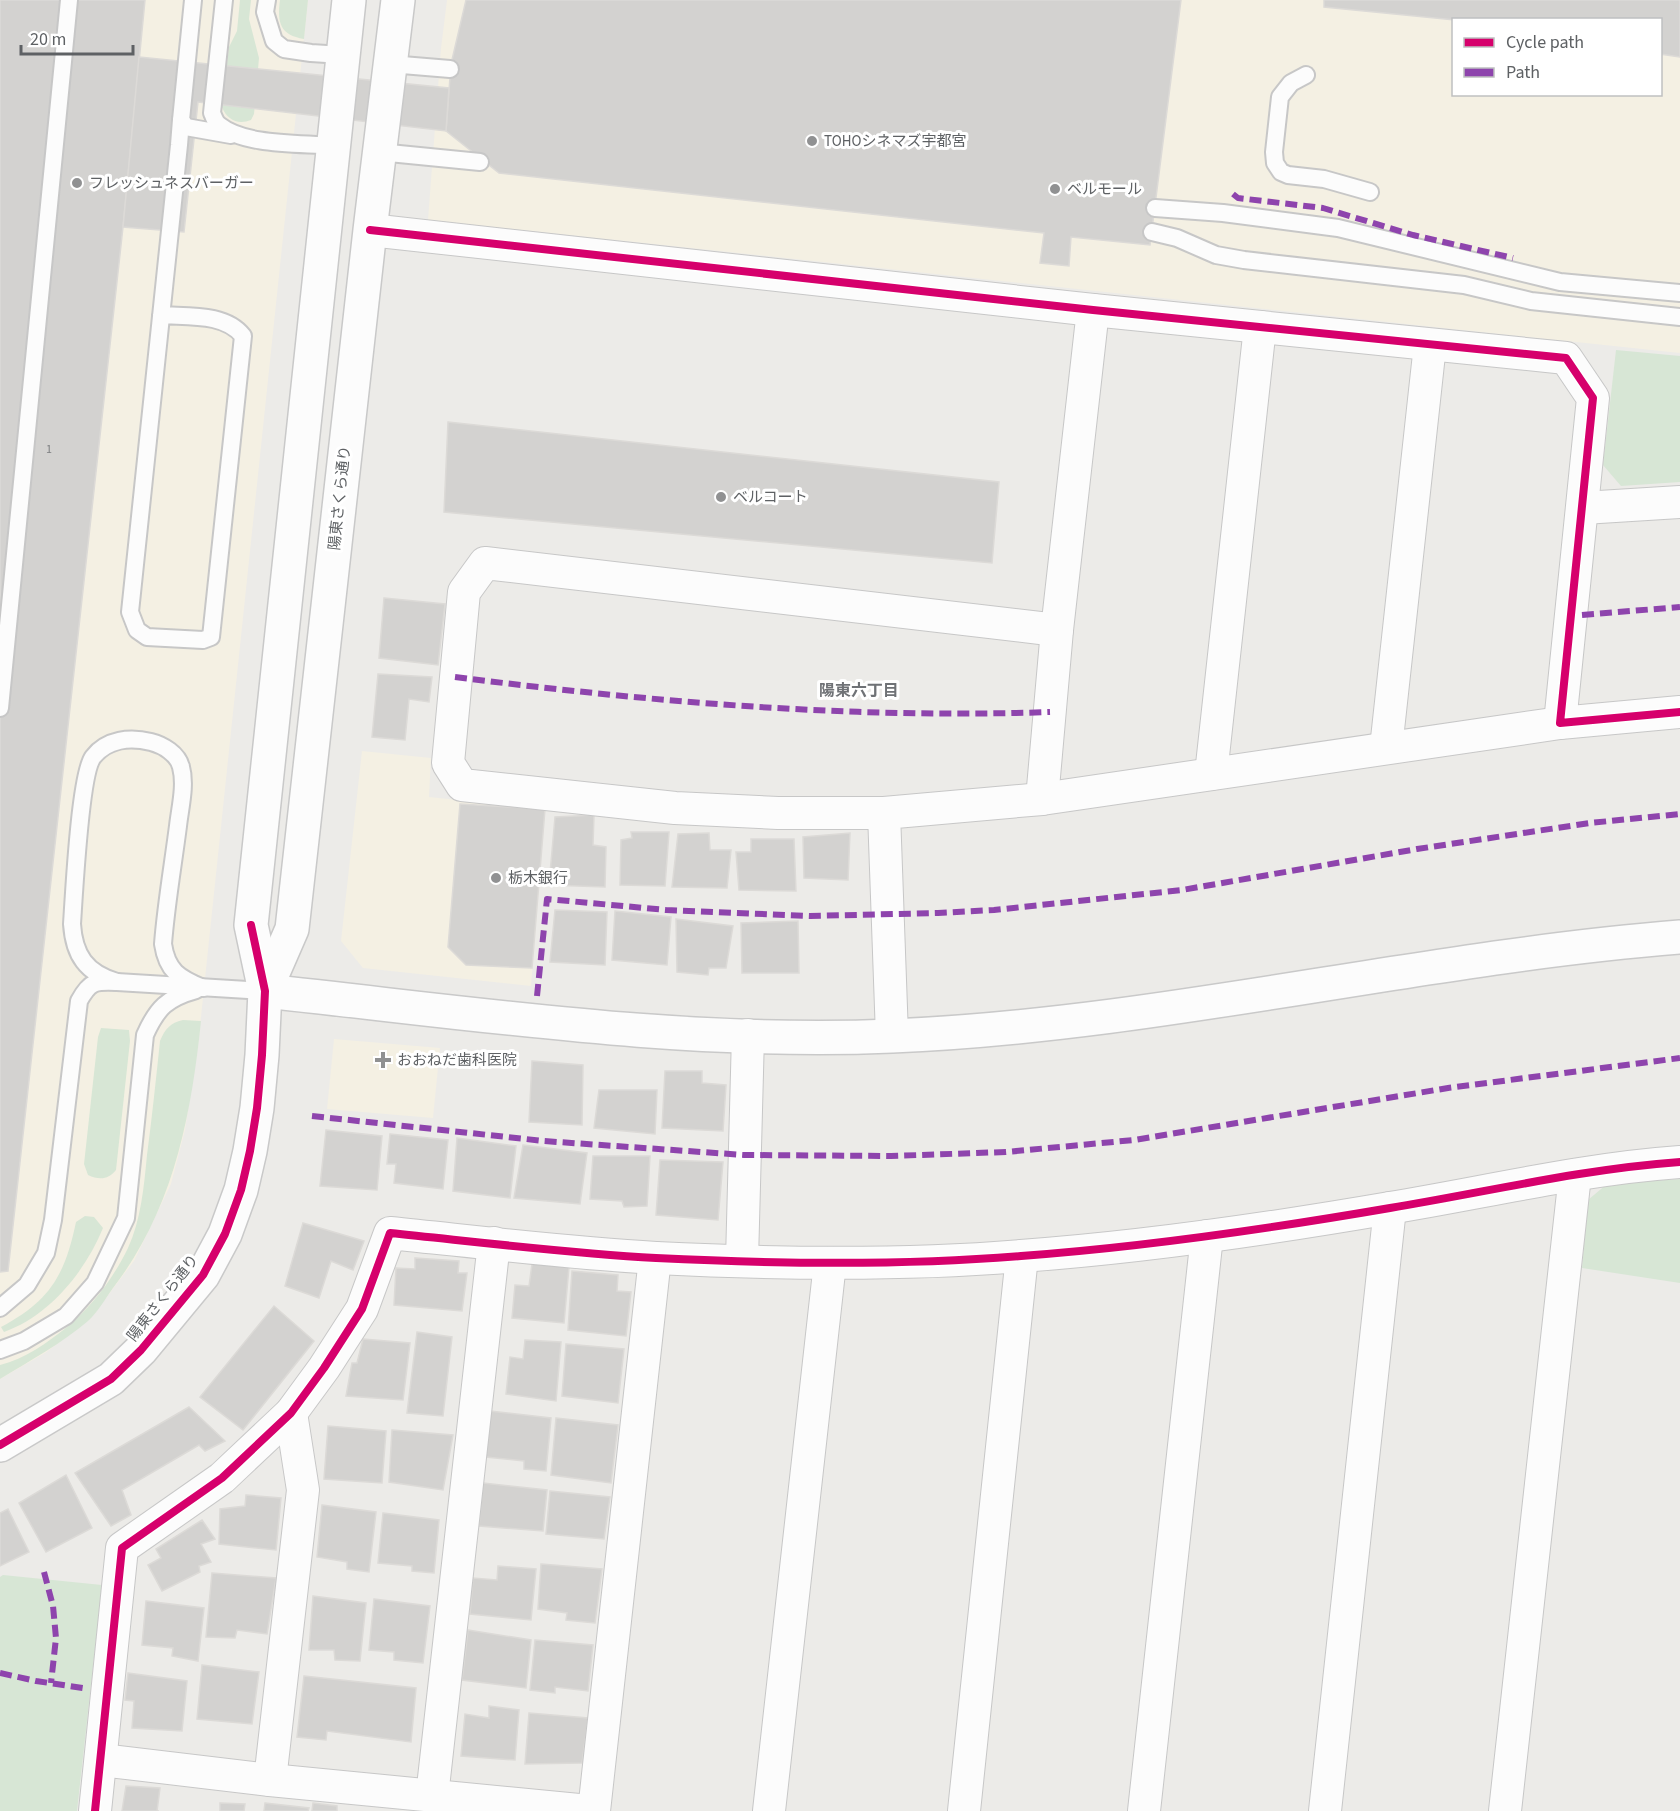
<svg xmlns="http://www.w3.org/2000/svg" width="1680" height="1811" viewBox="0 0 1680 1811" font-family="'Source Sans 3','Noto Sans JP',sans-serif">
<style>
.commercial{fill:#f4f0e3;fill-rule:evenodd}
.green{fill:#d7e6d5}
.building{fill:#d3d2d0;stroke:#dcdad7;stroke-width:1.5}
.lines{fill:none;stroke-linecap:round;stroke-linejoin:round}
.lane-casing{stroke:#c7c7c7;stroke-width:20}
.street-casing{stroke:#c7c7c7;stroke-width:34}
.secondary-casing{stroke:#c9c9c9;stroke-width:36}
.lane{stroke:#fcfcfc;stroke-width:16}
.street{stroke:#fcfcfc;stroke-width:32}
.secondary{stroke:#fcfcfc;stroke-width:33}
.quiet{stroke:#8e44ad;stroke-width:6;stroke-dasharray:12 6;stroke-linecap:butt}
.cycleway-casing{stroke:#fff;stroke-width:11}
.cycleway{stroke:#d6006c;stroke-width:8}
.poi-dot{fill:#909192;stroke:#fff;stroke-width:2}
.labels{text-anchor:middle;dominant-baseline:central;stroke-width:6;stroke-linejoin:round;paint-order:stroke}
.number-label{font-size:12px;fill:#7c7e80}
.poi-label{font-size:15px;fill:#5e6164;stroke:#fff;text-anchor:start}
.street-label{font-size:15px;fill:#5e6164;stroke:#fff}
.neighbourhood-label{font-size:16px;font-weight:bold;fill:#6f7276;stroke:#fff}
</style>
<rect width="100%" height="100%" fill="#ecebe8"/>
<!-- commercial -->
<g class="commercial">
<path d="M 0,0 L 308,0 L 199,1036 L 185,1130 L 171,1184 L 134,1261 L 90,1319 L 45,1353 L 0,1379 Z"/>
<path d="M 447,0 L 1680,0 L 1680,353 L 428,220 L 441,48 ZM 1454,20 L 1660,20 L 1660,94 L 1454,94 Z"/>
<path d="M 362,751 L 431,758 L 429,797 L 545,809 L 531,986 L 363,968 L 341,941 Z"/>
<path d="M 334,1039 L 440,1048 L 433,1118 L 327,1109 Z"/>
</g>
<!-- green -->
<g class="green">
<path d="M 240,0 L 251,0 L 249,19 L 259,58 L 254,114 L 251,120 C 238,125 227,120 222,107 L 229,47 L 237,31 Z"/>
<path d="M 280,0 L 308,0 L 304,39 C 280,35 277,23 280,0 Z"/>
<path d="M 1616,350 L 1680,356 L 1680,482 L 1621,486 L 1603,465 Z"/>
<path d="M 183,1020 L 201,1021 C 191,1118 173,1210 113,1288 C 105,1299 98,1312 88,1321 C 61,1344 31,1360 0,1379 L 0,1365 C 25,1359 47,1343 67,1327 C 92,1306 113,1279 128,1248 C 141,1220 144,1186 147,1155 C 152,1117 156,1079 160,1041 C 165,1029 170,1023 183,1020 Z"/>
<path d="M 101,1028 L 129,1030 L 130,1041 L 116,1170 C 108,1180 99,1180 88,1175 L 84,1164 L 98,1037 Z"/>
<path d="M 1680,1179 L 1680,1283 L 1582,1268 L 1588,1200 L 1607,1184 Z"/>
<path d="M 85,1216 L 94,1217 L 103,1228 C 85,1272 49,1316 4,1332 L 1,1327 C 50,1301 65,1275 76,1222 Z"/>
<path d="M 3,1575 L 102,1585 L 77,1811 L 0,1811 L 0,1577 Z"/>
</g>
<!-- building -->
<g class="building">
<path d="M 0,0 L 145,0 L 123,227 L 8,1271 L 0,1272 Z"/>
<path d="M 466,0 L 1181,0 L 1150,245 L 1071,237 L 1069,266 L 1040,263 L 1044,233 L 499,173 L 446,131 L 451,64 Z"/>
<path d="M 1324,0 L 1680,0 L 1680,57 L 1660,54 L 1660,20 L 1455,20 L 1324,7 Z"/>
<path d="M 139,57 L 449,88 L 446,131 L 198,102 L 184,232 L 123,227 Z"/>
<path d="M 448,422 L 999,482 L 992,563 L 444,512 Z"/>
<path d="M 384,598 L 445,604 L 438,665 L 379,658 Z"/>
<path d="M 378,674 L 432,677 L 429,702 L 409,699 L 405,740 L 372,737 Z"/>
<path d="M 460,804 L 545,809 L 532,968 L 466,965 L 448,947 Z"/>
<path d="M 594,815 L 593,845 L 606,847 L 605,887 L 549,885 L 555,817 Z"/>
<path d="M 631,832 L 669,832 L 665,886 L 620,885 L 621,840 L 632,838 Z"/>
<path d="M 709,833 L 710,850 L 731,850 L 727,888 L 672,887 L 678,834 Z"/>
<path d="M 850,833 L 848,880 L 804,878 L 803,837 Z"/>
<path d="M 751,839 L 794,839 L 796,891 L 739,890 L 736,852 L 751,852 Z"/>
<path d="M 555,910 L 607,912 L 605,965 L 550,962 Z"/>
<path d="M 615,911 L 671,917 L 667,965 L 612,960 Z"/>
<path d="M 676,919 L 733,926 L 726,968 L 709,968 L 708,975 L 677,972 Z"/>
<path d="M 798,921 L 799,973 L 742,973 L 741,923 Z"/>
<path d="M 532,1061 L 583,1065 L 582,1125 L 529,1122 Z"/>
<path d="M 665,1071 L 702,1071 L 702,1083 L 726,1085 L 723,1131 L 662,1128 Z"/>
<path d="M 599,1090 L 657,1090 L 655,1134 L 594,1128 Z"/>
<path d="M 326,1130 L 382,1136 L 377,1190 L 320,1186 Z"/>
<path d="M 390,1134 L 448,1140 L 443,1189 L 394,1183 L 396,1164 L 387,1164 Z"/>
<path d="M 457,1138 L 516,1146 L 510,1198 L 453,1191 Z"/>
<path d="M 523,1145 L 587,1153 L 580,1204 L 514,1198 Z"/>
<path d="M 593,1156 L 650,1156 L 647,1206 L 624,1207 L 622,1201 L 590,1199 Z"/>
<path d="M 660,1160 L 723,1162 L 718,1220 L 656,1215 Z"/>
<path d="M 303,1223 L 364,1241 L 353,1270 L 331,1261 L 319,1298 L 285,1286 Z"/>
<path d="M 415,1258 L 459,1261 L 458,1273 L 467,1273 L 462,1311 L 394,1305 L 396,1268 L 415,1269 Z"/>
<path d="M 532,1264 L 569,1267 L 564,1323 L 512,1318 L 515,1285 L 529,1286 Z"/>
<path d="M 572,1271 L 618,1275 L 617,1291 L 631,1292 L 626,1336 L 568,1330 Z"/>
<path d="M 274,1306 L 314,1341 L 243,1430 L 200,1397 Z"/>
<path d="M 417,1332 L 452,1337 L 443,1416 L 407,1413 Z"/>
<path d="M 363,1339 L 410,1343 L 403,1400 L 346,1396 L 352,1363 L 357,1363 Z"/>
<path d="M 525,1340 L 561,1342 L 556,1401 L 506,1394 L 510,1357 L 523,1359 Z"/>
<path d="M 566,1344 L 624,1349 L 618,1403 L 562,1396 Z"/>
<path d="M 189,1407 L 225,1441 L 205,1451 L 199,1445 L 122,1490 L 131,1515 L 111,1526 L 75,1473 Z"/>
<path d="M 490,1411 L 551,1418 L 546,1471 L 524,1469 L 524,1461 L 486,1457 Z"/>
<path d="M 556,1418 L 618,1425 L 611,1483 L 551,1475 Z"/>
<path d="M 328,1426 L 386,1431 L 382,1483 L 324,1479 Z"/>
<path d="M 392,1430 L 453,1435 L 443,1490 L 389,1482 Z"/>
<path d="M 66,1475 L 92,1528 L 46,1552 L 19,1503 Z"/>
<path d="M 483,1483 L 547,1490 L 543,1531 L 479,1526 Z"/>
<path d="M 550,1491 L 610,1497 L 604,1539 L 546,1534 Z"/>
<path d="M 246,1495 L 281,1498 L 276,1550 L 219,1544 L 220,1509 L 245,1506 Z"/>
<path d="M 322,1505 L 376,1512 L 369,1572 L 347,1569 L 347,1562 L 317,1557 Z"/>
<path d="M 8,1509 L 29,1552 L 0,1566 L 0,1513 Z"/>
<path d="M 383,1513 L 439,1520 L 434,1573 L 412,1571 L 412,1566 L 378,1563 Z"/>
<path d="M 202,1520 L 215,1539 L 201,1544 L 211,1562 L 199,1566 L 200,1572 L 162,1591 L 148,1565 L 161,1558 L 156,1549 Z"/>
<path d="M 541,1564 L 602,1569 L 595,1623 L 566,1620 L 567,1613 L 538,1609 Z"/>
<path d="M 498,1566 L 536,1569 L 531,1620 L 470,1614 L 473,1578 L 497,1580 Z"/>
<path d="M 212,1573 L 276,1578 L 267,1634 L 237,1630 L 235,1638 L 206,1637 Z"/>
<path d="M 313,1596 L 366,1603 L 360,1661 L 335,1660 L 334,1650 L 309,1650 Z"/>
<path d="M 374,1599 L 430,1606 L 423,1663 L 394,1660 L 394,1652 L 369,1650 Z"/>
<path d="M 146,1601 L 204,1608 L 198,1661 L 172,1656 L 173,1648 L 142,1645 Z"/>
<path d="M 468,1630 L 531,1640 L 526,1688 L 462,1680 Z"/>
<path d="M 535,1640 L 593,1645 L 588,1691 L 555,1687 L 555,1693 L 530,1690 Z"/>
<path d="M 202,1665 L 259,1672 L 252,1724 L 197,1719 Z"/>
<path d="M 128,1673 L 187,1681 L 182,1731 L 132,1728 L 134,1701 L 125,1700 Z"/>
<path d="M 304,1676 L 416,1688 L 411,1742 L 327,1731 L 326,1740 L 297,1737 Z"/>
<path d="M 489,1706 L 519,1710 L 515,1760 L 461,1756 L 465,1714 L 489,1718 Z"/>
<path d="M 529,1713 L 588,1718 L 582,1763 L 525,1764 Z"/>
<path d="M 126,1786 L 160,1788 L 157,1811 L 159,1811 L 122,1811 Z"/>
<path d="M 220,1803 L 245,1804 L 244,1811 L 220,1811 Z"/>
<path d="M 265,1803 L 309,1808 L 308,1811 L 264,1811 Z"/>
<path d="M 313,1803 L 337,1806 L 337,1811 L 312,1811 Z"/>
</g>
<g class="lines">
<defs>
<g id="lane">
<path d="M 193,0 L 181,120 L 186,127 L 231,135"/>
<path d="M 224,0 L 212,113 C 214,117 215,122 219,125 C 245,146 300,143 332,146"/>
<path d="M 267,0 L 265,12 L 274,41 L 284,49 L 311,53 L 342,55"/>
<path d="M 390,64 L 450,69"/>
<path d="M 1306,75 L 1291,83 L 1280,97 L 1274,152 L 1275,163 L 1281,172 L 1288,175 L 1324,179 L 1370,192"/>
<path d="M 379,152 L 480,162"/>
<path d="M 1155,208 L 1223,213 L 1338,228 L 1560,282 L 1680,293"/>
<path d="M 1152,232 L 1177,238 L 1216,255 L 1244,260 L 1464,285 L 1531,301 L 1680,317"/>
<path d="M 161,315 C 188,317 225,313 243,336 L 211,637 L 203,640 L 147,637 L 137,630 L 130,612 L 179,145 L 181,120"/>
<path d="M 0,708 L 69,0"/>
<path d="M 117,982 C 86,973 74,955 72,924 C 74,895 80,774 93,757 C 107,739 130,737 151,742 C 163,745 178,754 181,767 C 186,785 180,808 178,826 C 173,865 166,905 163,944 C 167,971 179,978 203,988"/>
<path d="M 0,1308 L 27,1285 L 46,1253 L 53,1220 L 79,1001 C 90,981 95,981 117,982 L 265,991"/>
<path d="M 0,1350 L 24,1341 L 66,1316 L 95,1283 L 126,1218 L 145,1035 C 157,1008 167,998 196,990"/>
</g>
<g id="street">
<path d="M 370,230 L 1093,310 L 1566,358 L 1593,398 L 1560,723 L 1680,712"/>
<path d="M 1583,508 L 1680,502"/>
<path d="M 1386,748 L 1430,345"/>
<path d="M 1211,774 L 1260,327"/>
<path d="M 1042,799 L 1057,630 L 1093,310"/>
<path d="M 884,813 L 778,813 L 675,808 L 462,785 L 448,763 L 464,592 L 485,563 L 1057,630"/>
<path d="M 892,1036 L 884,813 L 1042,799 L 1560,723"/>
<path d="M 742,1260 L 748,1035"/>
<path d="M 101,1760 L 270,1780 L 589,1811"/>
<path d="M 270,1780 L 303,1490 L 291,1413"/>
<path d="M 432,1796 L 494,1243"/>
<path d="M 95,1811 L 122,1548 L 222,1478 L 291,1413 L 324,1368 L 362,1309 L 390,1233 C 478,1242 567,1253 656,1258 C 778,1264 900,1266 1021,1256 C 1145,1247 1268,1229 1390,1208 C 1487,1192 1582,1169 1680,1162"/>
<path d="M 594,1811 L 655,1258"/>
<path d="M 769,1811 L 830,1263"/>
<path d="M 964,1811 L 1022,1256"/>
<path d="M 1144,1811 L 1207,1236"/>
<path d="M 1325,1811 L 1390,1208"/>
<path d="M 1505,1811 L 1575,1175"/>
</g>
<g id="secondary">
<path d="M 265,991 C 473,1013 682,1045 892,1036 C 1157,1025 1416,958 1680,937"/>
<path d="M 265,991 L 292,929 L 370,230 L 398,0"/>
<path d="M 0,1445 L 111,1379 L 141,1350 L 203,1275 L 225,1234 L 241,1190 L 250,1151 L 257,1108 L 262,1055 L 265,991 L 251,925 L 349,0"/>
</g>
</defs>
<!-- lane casing -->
<use href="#lane" class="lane-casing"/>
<!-- street casing -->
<use href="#street" class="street-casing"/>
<!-- secondary casing -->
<use href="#secondary" class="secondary-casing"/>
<!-- lane -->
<use href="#lane" class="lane"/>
<!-- street -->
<use href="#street" class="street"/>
<!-- secondary -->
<use href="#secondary" class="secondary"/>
<!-- quiet -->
<g class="quiet">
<path d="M 1233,194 L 1238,198 L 1323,208 L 1413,235 L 1513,258"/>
<path d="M 1582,615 L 1680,607"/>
<path d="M 455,677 C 653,702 851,719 1050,712"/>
<path d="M 537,996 L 547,899 L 666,910 L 810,916 L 938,913 L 994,910 L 1182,890 L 1417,849 L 1590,823 L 1680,814"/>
<path d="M 312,1116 L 544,1141 L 744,1155 L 891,1156 L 1006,1152 L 1134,1140 L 1448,1088 L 1680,1058"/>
<path d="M 44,1572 L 53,1606 L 56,1638 L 51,1683"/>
<path d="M 0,1673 L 36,1681 L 83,1688"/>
</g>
<defs>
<g id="cycleway">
<path d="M 370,230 L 1093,310 L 1566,358 L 1593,398 L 1560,723 L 1680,712"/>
<path d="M 0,1445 L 111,1379 L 141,1350 L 203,1275 L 225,1234 L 241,1190 L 250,1151 L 257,1108 L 262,1055 L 265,991 L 251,925"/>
<path d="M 95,1811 L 122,1548 L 222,1478 L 291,1413 L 324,1368 L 362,1309 L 390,1233 C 478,1242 567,1253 656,1258 C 778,1264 900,1266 1021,1256 C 1145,1247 1268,1229 1390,1208 C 1487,1192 1582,1169 1680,1162"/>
</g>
</defs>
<!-- cycleway casing -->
<use href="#cycleway" class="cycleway-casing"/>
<!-- cycleway -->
<use href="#cycleway" class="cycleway"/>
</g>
<!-- markers -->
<g class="poi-dot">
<circle cx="812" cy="141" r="6"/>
<circle cx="77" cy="183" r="6"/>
<circle cx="1055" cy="189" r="6"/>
<circle cx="721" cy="497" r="6"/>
<circle cx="496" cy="878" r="6"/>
<path d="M380 1051h6v6h6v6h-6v6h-6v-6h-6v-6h6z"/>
</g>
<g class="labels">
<!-- number labels -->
<g class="number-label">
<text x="49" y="449">1</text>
</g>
<!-- poi labels -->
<g class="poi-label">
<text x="824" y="141">TOHOシネマズ宇都宮</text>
<text x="89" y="183">フレッシュネスバーガー</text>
<text x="1067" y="189">ベルモール</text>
<text x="733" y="497">ベルコート</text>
<text x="508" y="878">栃木銀行</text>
<text x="397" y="1060">おおねだ歯科医院</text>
</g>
<!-- street labels -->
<g class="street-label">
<text transform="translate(340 498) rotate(-84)">陽東さくら通り</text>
<text transform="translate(163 1298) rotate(-52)">陽東さくら通り</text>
</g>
<!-- neighbourhood labels -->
<g class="neighbourhood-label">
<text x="859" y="691">陽東六丁目</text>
</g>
</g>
<!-- legend -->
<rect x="1452" y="18" width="210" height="78" fill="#ffffff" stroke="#bfc0c1" stroke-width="1.5"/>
<rect x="1464" y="38" width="30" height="9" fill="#d6006c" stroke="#bfc0c1" stroke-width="1.5"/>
<text x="1506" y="48" font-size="18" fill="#5e6164">Cycle path</text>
<rect x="1464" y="68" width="30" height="9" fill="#8e44ad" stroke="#bfc0c1" stroke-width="1.5"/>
<text x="1506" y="78" font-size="18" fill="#5e6164">Path</text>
<!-- scale -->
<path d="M21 45v9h112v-9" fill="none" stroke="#5e6164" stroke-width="3"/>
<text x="30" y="45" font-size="18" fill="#5e6164" stroke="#ffffff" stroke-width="4.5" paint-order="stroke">20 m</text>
</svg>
